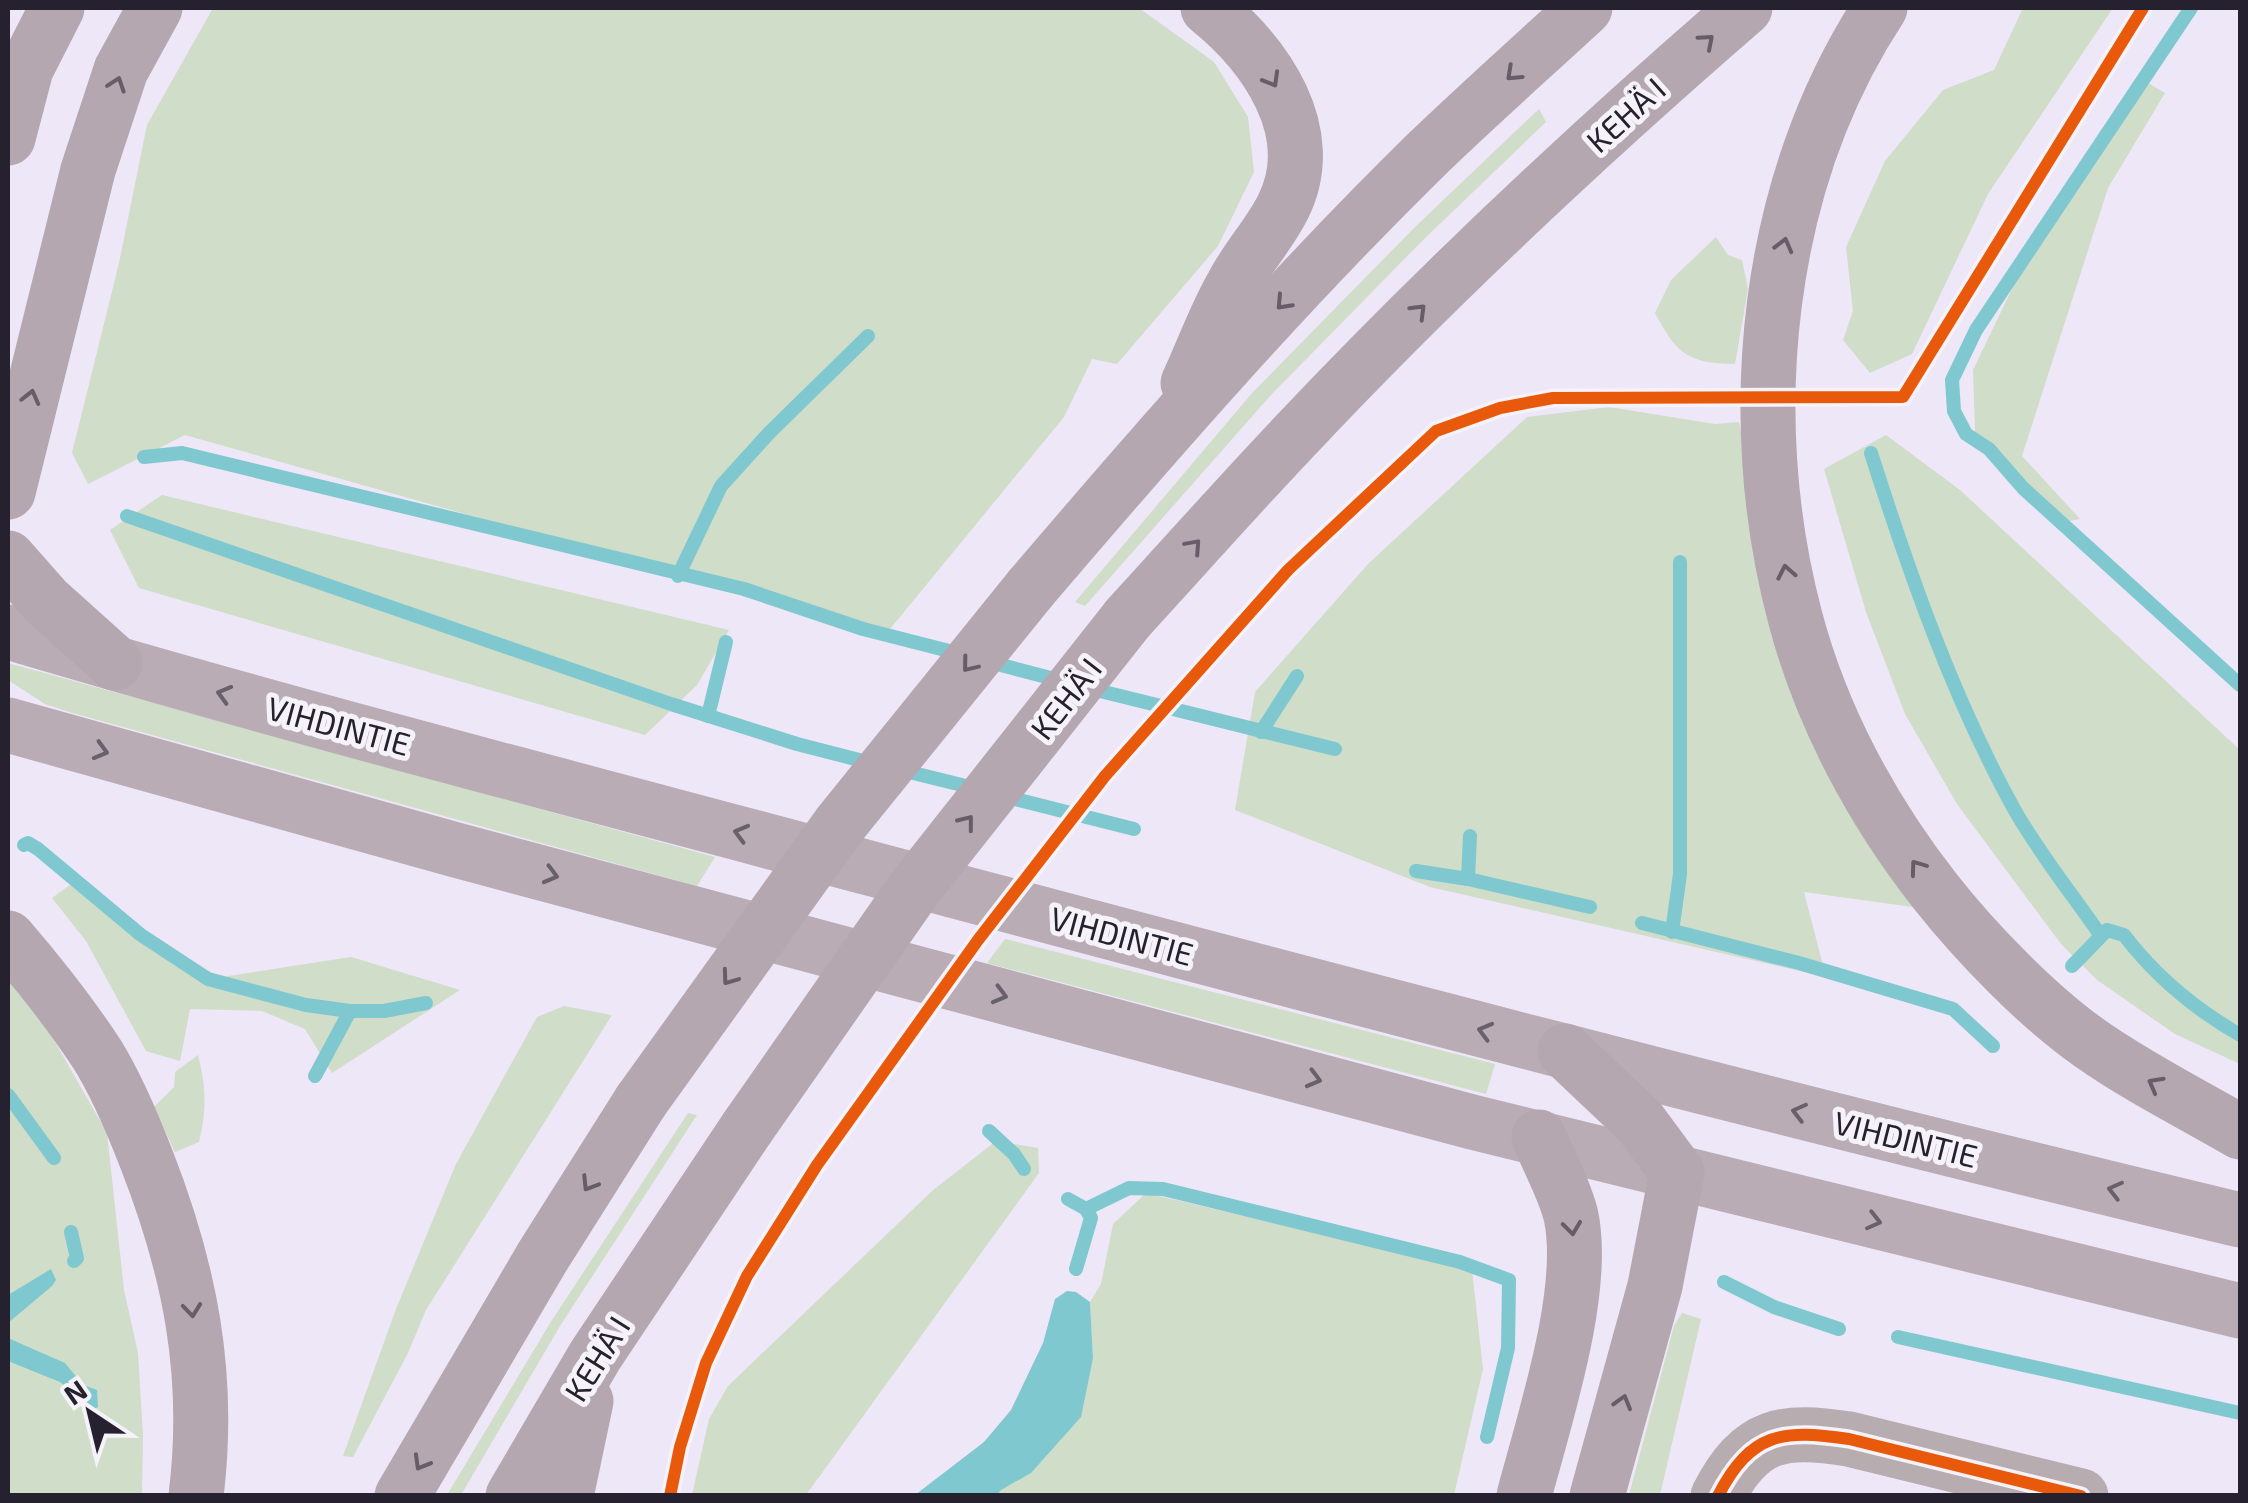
<svg xmlns="http://www.w3.org/2000/svg" width="2248" height="1503" viewBox="0 0 2248 1503" font-family="'Exo 2',sans-serif">
<style>
.green{fill:#cfddc9}
.water{fill:#80c8d0}
.lines{fill:none;stroke-linecap:round;stroke-linejoin:round}
.stream{stroke:#80c8d0;stroke-width:14}
.minor{stroke:#b7acaf;stroke-width:55}
.major{stroke:#b9acb5;stroke-width:55}
.highway{stroke:#b5a7b0;stroke-width:55}
.highway-bridge{stroke:#b5a7b0;stroke-width:55}
.cycleway-casing{stroke:#f5f2fa;stroke-width:19}
.cycleway{stroke:#e8590c;stroke-width:12}
.oneway{stroke:#665d68}
.oneway2{stroke:#68606b}
.labels{text-anchor:middle;dominant-baseline:central;stroke-width:10;stroke-linejoin:round;paint-order:stroke}
.street-label{font-size:32px;fill:#26212e;stroke:#f5f2fa}
</style>
<rect width="100%" height="100%" fill="#ede7f8"/>
<!-- green -->
<g class="green">
<path d="M 213,8 L 1139,8 L 1214,62 L 1248,117 L 1254,172 L 1218,246 L 1117,364 L 1092,359 L 1064,417 L 881,640 L 735,590 L 185,435 L 88,484 L 72,453 L 119,263 L 147,125 Z"/>
<path d="M 2023,8 L 2113,8 L 1988,194 L 1912,354 L 1870,373 L 1843,340 L 1853,311 L 1846,247 L 1885,161 L 1943,90 L 1994,70 Z"/>
<path d="M 2140,78 L 2165,93 L 2108,188 L 2022,456 L 2080,519 L 2059,523 L 1975,432 L 1973,370 L 2024,264 Z"/>
<path d="M 1539,109 L 1546,122 L 1423,240 L 1270,396 L 1085,606 L 1075,602 L 1253,392 L 1415,227 Z"/>
<path d="M 1716,237 L 1728,255 L 1742,260 L 1748,289 L 1735,364 C 1687,363 1677,354 1655,313 L 1671,280 Z"/>
<path d="M 1609,407 L 1715,424 L 1739,422 L 1746,458 L 1920,908 L 1804,892 L 1826,977 L 1430,887 L 1235,810 L 1255,692 L 1368,564 L 1527,417 Z"/>
<path d="M 1886,435 L 1960,490 L 2240,750 L 2240,1064 L 2175,1034 L 2097,980 L 2061,944 L 1957,804 L 1905,714 L 1866,612 L 1824,469 Z"/>
<path d="M 162,495 L 729,630 L 697,685 L 645,735 L 139,588 L 110,530 Z"/>
<path d="M 8,663 L 715,857 L 697,886 L 69,712 L 45,704 L 8,680 Z"/>
<path d="M 70,885 L 95,890 L 126,915 L 154,947 L 222,977 L 351,957 L 460,990 L 332,1073 L 305,1029 L 262,1011 L 190,1009 L 180,1061 L 146,1051 L 86,941 L 52,898 Z"/>
<path d="M 1005,939 L 1495,1064 L 1486,1094 L 987,963 Z"/>
<path d="M 8,980 L 51,1035 L 107,1133 L 124,1290 L 138,1353 L 143,1435 L 142,1495 L 8,1495 Z"/>
<path d="M 564,1006 L 612,1015 L 426,1310 L 408,1353 L 353,1457 L 343,1456 L 396,1309 L 456,1164 L 537,1017 Z"/>
<path d="M 198,1055 C 206,1087 207,1110 199,1142 L 175,1152 L 154,1107 L 174,1087 L 175,1072 Z"/>
<path d="M 688,1113 L 697,1115 L 560,1326 L 461,1495 L 447,1495 L 552,1320 Z"/>
<path d="M 996,1141 L 1038,1148 L 1039,1173 L 806,1495 L 692,1495 L 709,1419 L 728,1386 L 932,1191 Z"/>
<path d="M 1146,1193 L 1472,1270 L 1483,1369 L 1454,1495 L 997,1496 L 1000,1490 L 1031,1472 L 1093,1358 L 1090,1302 L 1101,1284 L 1113,1224 Z"/>
<path d="M 1682,1313 L 1701,1319 L 1660,1495 L 1629,1495 L 1674,1326 Z"/>
</g>
<!-- water -->
<g class="water">
<path d="M 51,1269 L 56,1280 L 52,1286 L 8,1323 L 8,1295 Z"/>
<path d="M 1067,1291 L 1076,1292 L 1090,1302 L 1093,1358 L 1081,1417 L 1031,1473 L 1001,1490 L 997,1495 L 915,1495 L 984,1442 L 1011,1410 L 1043,1343 L 1055,1299 Z"/>
<path d="M 8,1338 L 65,1363 L 83,1385 L 97,1390 L 98,1407 L 92,1410 L 60,1382 L 8,1361 Z"/>
</g>
<g class="lines">
<!-- stream -->
<g class="stream">
<path d="M 2191,8 L 1976,330 L 1952,380 L 1954,411 L 1966,434 L 1989,449 L 2023,488 L 2240,685"/>
<path d="M 1871,453 C 1910,575 1952,696 2014,809 C 2039,853 2072,894 2101,936"/>
<path d="M 144,457 L 182,453 L 744,589 L 863,629 L 961,654"/>
<path d="M 127,516 L 671,704 L 797,744 L 871,763"/>
<path d="M 678,576 L 721,486 L 769,433 L 868,336"/>
<path d="M 986,661 L 1062,681"/>
<path d="M 1088,688 L 1335,749"/>
<path d="M 708,716 L 726,642"/>
<path d="M 1261,732 L 1297,676"/>
<path d="M 901,770 L 978,789"/>
<path d="M 1003,796 L 1134,829"/>
<path d="M 24,845 L 28,843 L 38,849 L 141,935 L 208,979 L 306,1005 L 350,1011 L 384,1011 L 426,1003"/>
<path d="M 1416,871 L 1468,879 L 1590,907"/>
<path d="M 1468,879 L 1470,836"/>
<path d="M 1642,923 L 1799,963 L 1953,1009 L 1993,1046"/>
<path d="M 1672,932 L 1680,874 L 1680,562"/>
<path d="M 2072,966 L 2107,930 L 2124,935 C 2156,977 2195,1009 2240,1035"/>
<path d="M 315,1076 L 350,1011"/>
<path d="M 8,1095 L 54,1158"/>
<path d="M 989,1131 L 1014,1154 L 1024,1169"/>
<path d="M 1068,1199 L 1086,1209 L 1091,1218 L 1076,1269"/>
<path d="M 1086,1209 L 1129,1188 L 1163,1189 L 1460,1262 L 1509,1280 L 1508,1348 L 1487,1437"/>
<path d="M 71,1232 L 77,1258 L 74,1261"/>
<path d="M 1724,1282 L 1774,1307 L 1839,1329"/>
<path d="M 1898,1337 L 2240,1413"/>
</g>
<!-- minor -->
<path class="minor" d="M 1718,1496 C 1751,1432 1783,1429 1849,1439 L 2081,1496"/>
<!-- major -->
<g class="major">
<path d="M 8,632 C 293,717 582,791 869,868 C 1325,990 1782,1110 2240,1220"/>
<path d="M 8,725 L 456,850 L 1472,1122 L 2240,1311"/>
</g>
<!-- highway -->
<g class="highway">
<path d="M 1880,8 C 1765,183 1742,417 1795,617 C 1821,716 1872,811 1935,891 C 1975,942 2038,1007 2091,1044 C 2138,1077 2190,1103 2240,1132"/>
<path d="M 8,138 L 26,69 L 57,8"/>
<path d="M 1188,383 C 1203,351 1215,316 1233,285 C 1247,258 1269,235 1283,207 C 1321,132 1265,54 1208,8"/>
<path d="M 8,492 L 88,170 L 121,70 L 155,8"/>
<path d="M 8,558 L 46,601 L 115,663"/>
<path d="M 1030,589 C 1158,439 1288,290 1429,152 C 1480,103 1533,56 1585,8"/>
<path d="M 1128,618 C 1183,558 1237,497 1293,438 C 1436,286 1588,144 1745,8"/>
<path d="M 8,938 C 39,974 70,1013 97,1054 C 117,1086 132,1122 146,1158 C 190,1270 211,1375 196,1496"/>
<path d="M 1565,1051 L 1640,1122 L 1677,1172 L 1655,1286 L 1597,1496"/>
<path d="M 402,1496 L 543,1256 L 641,1101"/>
<path d="M 513,1496 L 595,1356 L 747,1128"/>
<path d="M 566,1496 L 586,1401"/>
<path d="M 1524,1496 C 1544,1420 1587,1291 1571,1216 C 1565,1190 1549,1162 1539,1137"/>
</g>
<!-- highway-bridge -->
<g class="highway-bridge">
<path d="M 641,1101 L 840,824 L 1030,589"/>
<path d="M 747,1128 L 914,889 L 1128,618"/>
</g>
<defs>
<g id="cycleway">
<path d="M 670,1496 L 680,1447 L 706,1363 L 747,1276 L 817,1165 L 978,940 L 1105,776 L 1288,570 L 1436,431 L 1500,408 L 1553,398 L 1903,397 L 2143,8"/>
<path d="M 1718,1496 C 1751,1432 1783,1429 1849,1439 L 2081,1496"/>
</g>
</defs>
<!-- cycleway casing -->
<use href="#cycleway" class="cycleway-casing"/>
<!-- cycleway -->
<use href="#cycleway" class="cycleway"/>
</g>
<!-- one-way arrows -->
<defs><path id="oneway-chevron" d="M-2-3.5L2.5 0L-2 3.5" fill="none" stroke-width="1.6" stroke-linecap="round" stroke-linejoin="round" transform="scale(2.5)"/></defs>
<g class="oneway">
<use href="#oneway-chevron" transform="translate(1707 41) rotate(-41)"/>
<use href="#oneway-chevron" transform="translate(1513 74) rotate(137)"/>
<use href="#oneway-chevron" transform="translate(1272 80) rotate(60)"/>
<use href="#oneway-chevron" transform="translate(117 84) rotate(-71)"/>
<use href="#oneway-chevron" transform="translate(1784 245) rotate(-75)"/>
<use href="#oneway-chevron" transform="translate(1283 303) rotate(133)"/>
<use href="#oneway-chevron" transform="translate(1419 311) rotate(-45)"/>
<use href="#oneway-chevron" transform="translate(31 397) rotate(-76)"/>
<use href="#oneway-chevron" transform="translate(1194 546) rotate(-48)"/>
<use href="#oneway-chevron" transform="translate(1786 572) rotate(-101)"/>
<use href="#oneway-chevron" transform="translate(969 665) rotate(129)"/>
<use href="#oneway-chevron" transform="translate(967 822) rotate(-52)"/>
<use href="#oneway-chevron" transform="translate(1917 867) rotate(-126)"/>
<use href="#oneway-chevron" transform="translate(729 978) rotate(126)"/>
<use href="#oneway-chevron" transform="translate(2155 1084) rotate(-151)"/>
<use href="#oneway-chevron" transform="translate(589 1184) rotate(122)"/>
<use href="#oneway-chevron" transform="translate(1572 1228) rotate(83)"/>
<use href="#oneway-chevron" transform="translate(192 1310) rotate(84)"/>
<use href="#oneway-chevron" transform="translate(1623 1402) rotate(-74)"/>
<use href="#oneway-chevron" transform="translate(421 1463) rotate(120)"/>
</g>
<g class="oneway2">
<use href="#oneway-chevron" transform="translate(224 694) rotate(-164)"/>
<use href="#oneway-chevron" transform="translate(101 751) rotate(16)"/>
<use href="#oneway-chevron" transform="translate(741 833) rotate(-165)"/>
<use href="#oneway-chevron" transform="translate(551 875) rotate(15)"/>
<use href="#oneway-chevron" transform="translate(1000 995) rotate(15)"/>
<use href="#oneway-chevron" transform="translate(1485 1031) rotate(-165)"/>
<use href="#oneway-chevron" transform="translate(1314 1079) rotate(15)"/>
<use href="#oneway-chevron" transform="translate(1799 1112) rotate(-166)"/>
<use href="#oneway-chevron" transform="translate(2115 1190) rotate(-166)"/>
<use href="#oneway-chevron" transform="translate(1874 1221) rotate(14)"/>
</g>
<g class="labels">
<!-- street labels -->
<g class="street-label">
<text transform="translate(1625 114) rotate(-42)">KEHÄ I</text>
<text transform="translate(1065 698) rotate(-52)">KEHÄ I</text>
<text transform="translate(339 725) rotate(15)">VIHDINTIE</text>
<text transform="translate(1122 935) rotate(15)">VIHDINTIE</text>
<text transform="translate(1906 1138) rotate(14)">VIHDINTIE</text>
<text transform="translate(596 1358) rotate(-58)">KEHÄ I</text>
</g>
</g>
<!-- border -->
<rect width="2248" height="1503" fill="none" stroke="#26212e" stroke-width="20"/>
<!-- north arrow -->
<g transform="translate(90 1413) rotate(325)" stroke="#f5f2fa" stroke-width="8" paint-order="stroke">
<path d="M0-8L18 38L0 25L-18 38Z" fill="#26212e"/>
<text y="-15" font-size="28" font-weight="bold" text-anchor="middle" fill="#26212e">N</text>
</g>
</svg>
